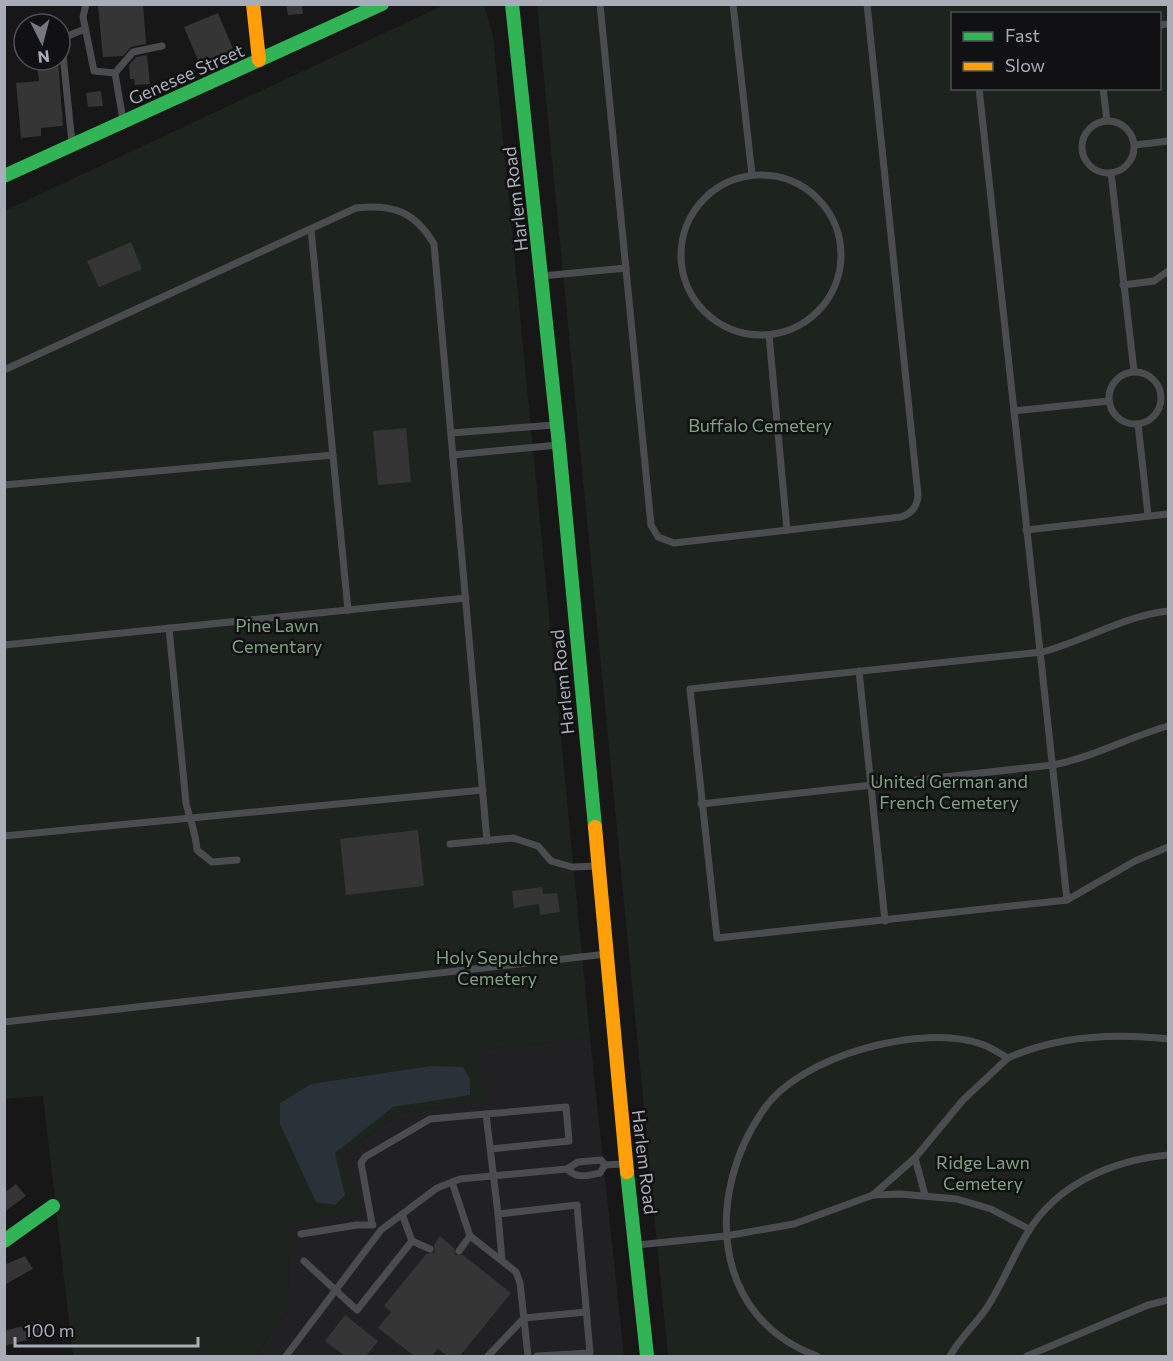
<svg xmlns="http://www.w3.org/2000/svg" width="1173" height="1361" viewBox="0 0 1173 1361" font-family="Commissioner,sans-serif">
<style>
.built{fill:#212123}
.green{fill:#1d241e;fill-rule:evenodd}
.water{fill:#2a3239}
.building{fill:#353536}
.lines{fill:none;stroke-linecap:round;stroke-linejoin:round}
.lane{stroke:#4b4c50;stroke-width:7}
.fast{stroke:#30b455;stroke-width:14}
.slow{stroke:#ff9f0a;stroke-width:14}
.labels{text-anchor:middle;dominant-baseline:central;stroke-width:5;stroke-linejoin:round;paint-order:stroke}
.street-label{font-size:18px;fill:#a8adb8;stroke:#111113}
.park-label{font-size:18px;fill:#7fa381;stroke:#111113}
</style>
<rect width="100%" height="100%" fill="#171717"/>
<!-- built -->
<path class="built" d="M 590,1038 L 624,1356 L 255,1356 L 289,1309 L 290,1224 L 343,1154 L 400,1113 L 484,1099 L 475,1050 Z"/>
<!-- green -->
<g class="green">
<path d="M 444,5 L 484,5 L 493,36 L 590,1038 L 476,1050 L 485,1099 L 400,1113 L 343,1154 L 360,1211 L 290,1224 L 289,1309 L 255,1356 L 73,1356 L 43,1096 L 5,1099 L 4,211 Z"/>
<path d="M 537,5 L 1168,5 L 1168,1356 L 668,1356 ZM 952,14 L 1160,14 L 1160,88 L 952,88 Z"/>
</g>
<!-- water -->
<path class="water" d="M 432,1066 L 463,1067 L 470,1079 L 470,1095 L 393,1107 L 335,1153 L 345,1195 L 335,1205 L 316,1202 L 280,1124 L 280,1103 L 311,1084 Z"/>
<!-- building -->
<g class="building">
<path d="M 143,4 L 146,44 L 131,47 L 123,56 L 103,57 L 98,6 Z"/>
<path d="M 286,4 L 302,4 L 303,14 L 288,15 Z"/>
<path d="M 218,13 L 234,51 L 200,65 L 184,27 Z"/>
<path d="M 147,55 L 150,84 L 135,85 L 134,79 L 130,79 L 129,65 L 136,57 Z"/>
<path d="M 36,60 L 58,60 L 63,126 L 41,128 L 41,136 L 21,138 L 16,83 L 39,81 Z"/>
<path d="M 101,91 L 103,106 L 88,107 L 86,93 Z"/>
<path d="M 131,242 L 142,269 L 99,287 L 87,261 Z"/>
<path d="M 406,428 L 411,482 L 378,485 L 373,431 Z"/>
<path d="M 418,830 L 424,886 L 346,895 L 340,839 Z"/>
<path d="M 542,887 L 543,894 L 557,893 L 560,912 L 540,915 L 539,904 L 514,908 L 512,891 Z"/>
<path d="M 16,1184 L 26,1196 L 4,1212 L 4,1193 Z"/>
<path d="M 440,1236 L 454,1248 L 455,1255 L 463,1255 L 511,1293 L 460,1356 L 447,1356 L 438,1349 L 432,1356 L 414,1356 L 378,1328 L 391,1312 L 384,1306 L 426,1254 L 435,1252 L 434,1245 Z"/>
<path d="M 25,1256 L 33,1269 L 4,1285 L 4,1265 Z"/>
<path d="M 345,1315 L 378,1341 L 366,1356 L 345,1356 L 325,1341 Z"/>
<path d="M 41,1321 L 46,1335 L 4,1346 L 4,1331 Z"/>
</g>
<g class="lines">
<!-- lane -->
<g class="lane">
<path d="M 86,4 L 83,17 L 94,71 L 115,73 L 123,120"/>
<path d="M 600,4 L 651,525 L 658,537 L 674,543 L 901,517 C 912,513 917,507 918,495 L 867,4"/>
<path d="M 733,4 L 752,175"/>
<path d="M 1160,25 L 1168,24"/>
<path d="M 60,39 L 85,29"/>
<path d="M 63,55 L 72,143"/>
<path d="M 115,73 L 133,52 L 162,46"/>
<path d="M 979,88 L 1067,900"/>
<path d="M 1103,88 L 1107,121"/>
<circle cx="1108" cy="147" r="26"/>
<path d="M 1135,145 L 1168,141"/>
<path d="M 1111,173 L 1134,371"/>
<circle cx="761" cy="255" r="80"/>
<path d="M 311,229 L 348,610"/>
<path d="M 542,276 L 626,268"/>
<path d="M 1123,285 L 1154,281 L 1168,271"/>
<path d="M 769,335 L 787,530"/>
<path d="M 4,370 L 356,208 C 394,204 415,212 434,244 L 487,841"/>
<circle cx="1135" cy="398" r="26"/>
<path d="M 1014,411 L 1109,401"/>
<path d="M 1138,424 L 1148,515"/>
<path d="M 451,433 L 554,425"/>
<path d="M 453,455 L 558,445"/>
<path d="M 4,485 L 333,455"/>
<path d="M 1026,530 L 1168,514"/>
<path d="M 1168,611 C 1123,616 1085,641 1042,652 L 690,689 L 717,938 L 1067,900 L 1135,861 L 1168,847"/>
<path d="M 169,628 L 186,803 C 190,820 196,833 197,850 L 212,862 L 237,860"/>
<path d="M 4,645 L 466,598"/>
<path d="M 859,671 L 885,921"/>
<path d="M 701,804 L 1053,765 C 1094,757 1129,737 1168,726"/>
<path d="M 4,836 L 483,790"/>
<path d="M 450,844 L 513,838 L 538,846 L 551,861 L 572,867 L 598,866"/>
<path d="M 4,1022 L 607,954"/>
<path d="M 486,1114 L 566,1107 L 569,1141 L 491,1149"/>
<path d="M 915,1158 L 925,1195"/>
<path d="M 567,1169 C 577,1179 587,1176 600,1173 L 605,1165"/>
<path d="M 452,1182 L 470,1236 L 516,1272 L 520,1283 L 528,1356"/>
<path d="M 873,1195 L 915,1158 L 963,1100 L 1008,1058"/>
<path d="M 498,1214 L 502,1260"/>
<path d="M 372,1224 L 361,1163 L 365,1157 L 430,1119 L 486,1114 L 498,1214 L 577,1205 L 590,1353 L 537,1356"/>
<path d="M 301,1234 L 357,1225 L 373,1225"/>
<path d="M 412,1241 L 430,1249"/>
<path d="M 637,1245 L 726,1236 L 794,1224 L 873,1195 L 900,1194 L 957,1199 L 991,1209 L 1029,1229"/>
<path d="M 459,1251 L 470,1236"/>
<path d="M 304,1261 L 357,1310 L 412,1241 L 402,1214"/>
<path d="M 286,1356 L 381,1230 L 437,1188 L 460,1179 L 567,1169 L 578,1162 L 601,1160 L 605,1165 L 622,1164"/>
<path d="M 488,1356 L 524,1318 L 586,1312"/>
<path d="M 817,1356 C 710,1317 705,1192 764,1109 C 801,1055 924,1022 984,1045 C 992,1048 1000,1054 1008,1058 C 1059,1035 1114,1033 1168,1039"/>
<path d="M 950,1356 C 960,1338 974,1326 986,1309 C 1002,1285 1013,1256 1028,1232 C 1058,1183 1114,1160 1168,1155"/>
<path d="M 1027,1356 L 1148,1305 L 1168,1300"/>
</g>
<!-- fast -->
<g class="fast">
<path d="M 512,4 L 559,445 L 595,827"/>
<path d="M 4,176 L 382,4"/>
<path d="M 627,1172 L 647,1356"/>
<path d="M 4,1241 L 53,1206"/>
</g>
<!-- slow -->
<g class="slow">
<path d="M 253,4 L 259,60"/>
<path d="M 595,827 L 627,1172"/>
</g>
</g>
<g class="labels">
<!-- street labels -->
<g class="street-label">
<text transform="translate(186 74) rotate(-24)">Genesee Street</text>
<text transform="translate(515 199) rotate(-97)">Harlem Road</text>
<text transform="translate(562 682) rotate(-96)">Harlem Road</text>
<text transform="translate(645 1162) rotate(83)">Harlem Road</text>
</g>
<!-- park labels -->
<g class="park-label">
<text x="760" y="425">Buffalo Cemetery</text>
<text x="277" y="625">Pine Lawn<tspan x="277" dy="21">Cementary</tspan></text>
<text x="949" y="781">United German and<tspan x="949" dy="21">French Cemetery</tspan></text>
<text x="497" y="957">Holy Sepulchre<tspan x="497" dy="21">Cemetery</tspan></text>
<text x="983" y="1162">Ridge Lawn<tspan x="983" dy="21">Cemetery</tspan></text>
</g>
</g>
<!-- border -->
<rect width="1173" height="1361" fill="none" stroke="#a8adb8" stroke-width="12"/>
<!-- legend -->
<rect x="951" y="12" width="210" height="78" fill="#111113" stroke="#4d4f55" stroke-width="1.5"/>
<rect x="963" y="32" width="30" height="9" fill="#30b455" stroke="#4d4f55" stroke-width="1.5"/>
<text x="1005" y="42" font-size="18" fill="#a8adb8">Fast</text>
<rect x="963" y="62" width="30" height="9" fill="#ff9f0a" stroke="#4d4f55" stroke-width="1.5"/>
<text x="1005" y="72" font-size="18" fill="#a8adb8">Slow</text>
<!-- north arrow -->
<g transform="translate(42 42) rotate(174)"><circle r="28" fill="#111113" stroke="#4d4f55" stroke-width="1.5"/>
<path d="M0-4.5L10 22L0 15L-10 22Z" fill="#757880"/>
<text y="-9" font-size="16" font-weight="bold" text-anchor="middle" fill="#a8adb8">N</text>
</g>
<!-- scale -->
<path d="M15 1337v9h183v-9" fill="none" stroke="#a8adb8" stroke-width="3"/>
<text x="24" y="1337" font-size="18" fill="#a8adb8" stroke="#111113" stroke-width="4.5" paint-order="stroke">100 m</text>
</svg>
